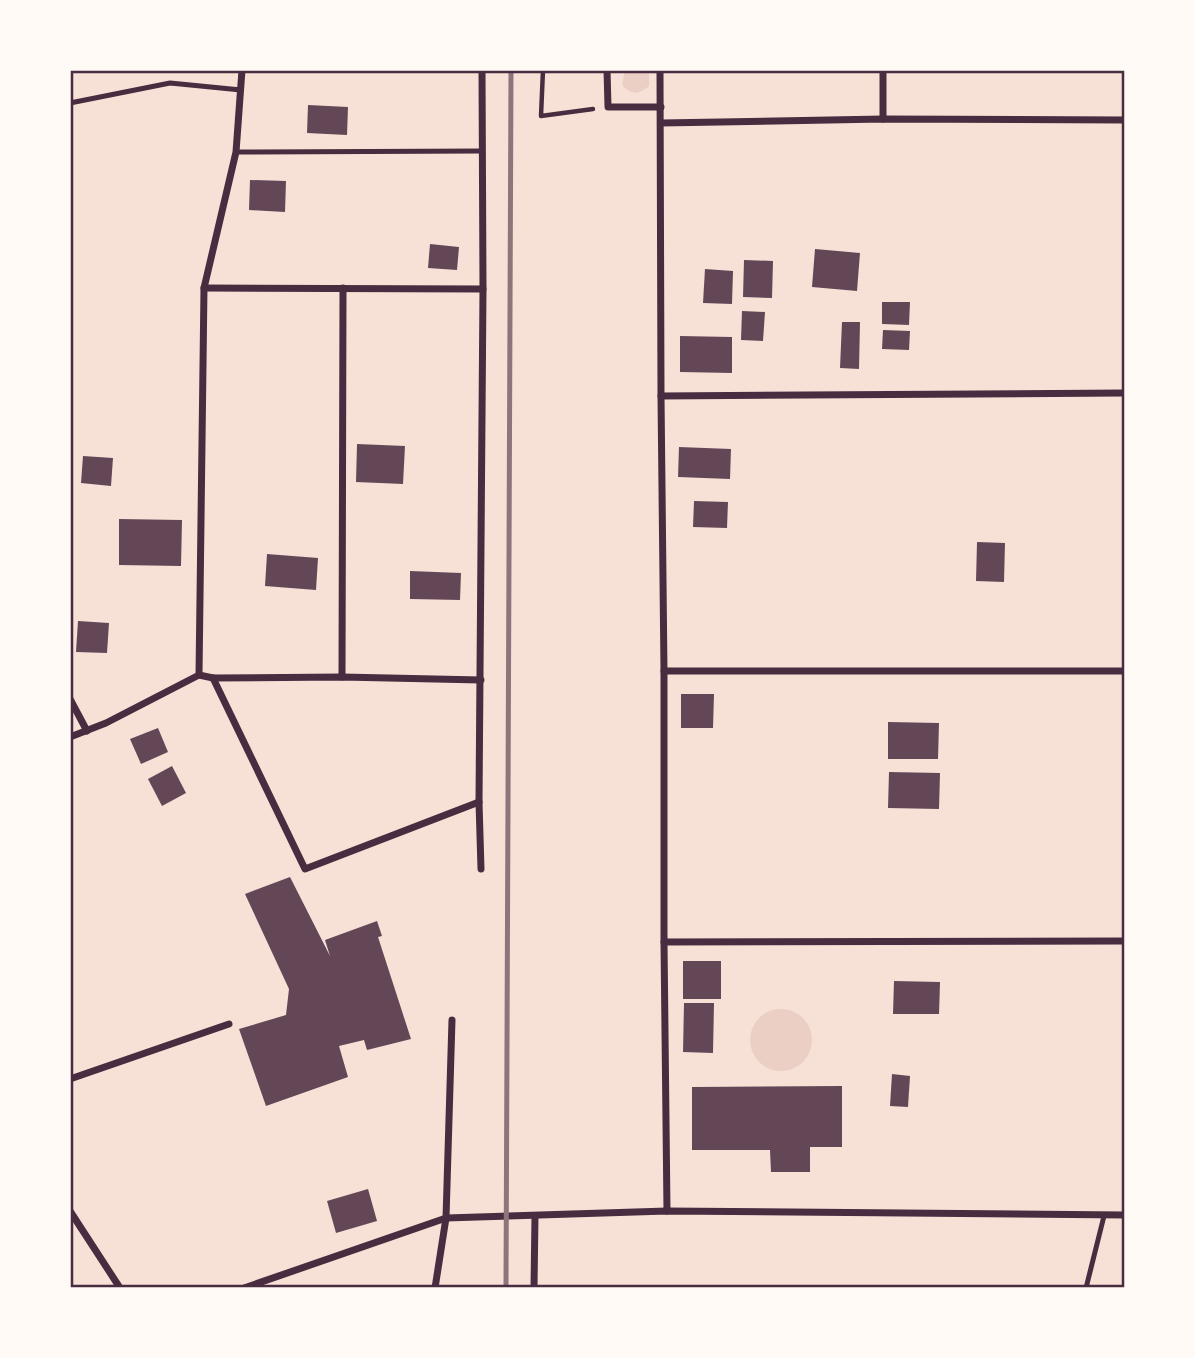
<svg xmlns="http://www.w3.org/2000/svg" width="1195" height="1358" viewBox="0 0 1195 1358" font-family="Mulish,sans-serif">
<style>
.green{fill:#ebcfc5}
.building{fill:#644757}
.lines{fill:none;stroke-linecap:round;stroke-linejoin:round}
.path{stroke:#4a2c40;stroke-width:4.5}
.service{stroke:#4a2c40;stroke-width:5}
.minor{stroke:#4a2c40;stroke-width:7}
.rail{stroke:#8f747c;stroke-width:5}
.neatline{fill:none;stroke:#4a2c40;stroke-width:2.5}
</style>
<rect width="100%" height="100%" fill="#f7e1d7"/>
<!-- green -->
<g class="green">
<path d="M 625,70 L 649,70 L 649,86 C 639,95 631,95 622,85 Z"/>
<circle cx="781" cy="1040" r="31"/>
</g>
<!-- building -->
<g class="building">
<path d="M 308,105 L 348,107 L 347,135 L 307,133 Z"/>
<path d="M 250,180 L 286,181 L 285,212 L 249,210 Z"/>
<path d="M 430,244 L 459,247 L 457,270 L 428,268 Z"/>
<path d="M 815,249 L 860,253 L 857,291 L 812,287 Z"/>
<path d="M 744,260 L 773,261 L 772,298 L 743,297 Z"/>
<path d="M 705,269 L 733,271 L 732,304 L 703,303 Z"/>
<path d="M 882,302 L 910,302 L 909,325 L 882,324 Z"/>
<path d="M 742,311 L 765,312 L 763,341 L 741,340 Z"/>
<path d="M 842,322 L 860,322 L 859,369 L 840,368 Z"/>
<path d="M 883,330 L 910,331 L 909,350 L 882,349 Z"/>
<path d="M 680,336 L 732,337 L 732,373 L 680,372 Z"/>
<path d="M 357,444 L 405,446 L 403,484 L 356,482 Z"/>
<path d="M 679,447 L 731,449 L 730,479 L 678,477 Z"/>
<path d="M 83,456 L 113,458 L 111,486 L 81,483 Z"/>
<path d="M 694,501 L 728,502 L 727,528 L 693,527 Z"/>
<path d="M 119,519 L 182,520 L 181,566 L 119,565 Z"/>
<path d="M 977,542 L 1005,543 L 1004,582 L 976,581 Z"/>
<path d="M 267,554 L 318,558 L 316,590 L 265,586 Z"/>
<path d="M 410,571 L 461,573 L 460,600 L 410,599 Z"/>
<path d="M 78,621 L 109,623 L 107,653 L 76,652 Z"/>
<path d="M 681,694 L 714,694 L 713,728 L 681,728 Z"/>
<path d="M 888,722 L 939,723 L 938,759 L 888,759 Z"/>
<path d="M 158,728 L 168,752 L 141,764 L 130,739 Z"/>
<path d="M 172,766 L 186,793 L 162,806 L 148,779 Z"/>
<path d="M 889,772 L 940,773 L 939,809 L 888,808 Z"/>
<path d="M 290,877 L 330,956 L 325,940 L 377,921 L 382,936 L 378,937 L 411,1039 L 367,1050 L 364,1040 L 339,1046 L 348,1077 L 266,1106 L 239,1029 L 286,1015 L 289,989 L 245,894 Z"/>
<rect x="683" y="961" width="38" height="38"/>
<path d="M 894,981 L 940,982 L 939,1014 L 893,1014 Z"/>
<path d="M 684,1003 L 714,1003 L 713,1053 L 683,1052 Z"/>
<path d="M 892,1074 L 910,1076 L 908,1107 L 890,1106 Z"/>
<path d="M 842,1086 L 842,1147 L 810,1147 L 810,1172 L 771,1172 L 770,1150 L 692,1150 L 692,1087 Z"/>
<path d="M 368,1189 L 377,1221 L 336,1233 L 327,1201 Z"/>
</g>
<g class="lines">
<!-- path -->
<path class="path" d="M 543,70 L 541,116 L 593,109"/>
<!-- service -->
<g class="service">
<path d="M 70,103 L 170,83 L 241,90"/>
<path d="M 236,152 L 482,151"/>
<path d="M 1086,1288 L 1104,1216"/>
</g>
<!-- minor -->
<g class="minor">
<path d="M 607,70 L 608,107 L 661,107"/>
<path d="M 660,70 L 661,396 L 664,671 L 664,942 L 667,1211"/>
<path d="M 883,70 L 883,119"/>
<path d="M 661,123 L 883,119 L 1125,120"/>
<path d="M 204,288 L 483,289"/>
<path d="M 661,396 L 1125,393"/>
<path d="M 664,671 L 1125,671"/>
<path d="M 199,675 L 204,288 L 236,152 L 242,70"/>
<path d="M 342,677 L 343,288"/>
<path d="M 213,678 L 305,869 L 479,802"/>
<path d="M 70,699 L 87,731"/>
<path d="M 70,737 L 106,723 L 199,675 L 213,678 L 342,677 L 481,680"/>
<path d="M 481,869 L 479,802 L 483,289 L 482,70"/>
<path d="M 664,942 L 1125,941"/>
<path d="M 70,1079 L 229,1024"/>
<path d="M 70,1211 L 120,1288"/>
<path d="M 244,1288 L 446,1218 L 667,1211 L 1125,1215"/>
<path d="M 435,1288 L 446,1218 L 452,1020"/>
<path d="M 534,1288 L 535,1216"/>
</g>
<!-- rail -->
<path class="rail" d="M 506,1288 L 511,70"/>
</g>
<!-- border -->
<rect width="1195" height="1358" fill="none" stroke="#fffaf5" stroke-width="144"/>
<rect x="72" y="72" width="1051" height="1214" class="neatline"/>
</svg>
